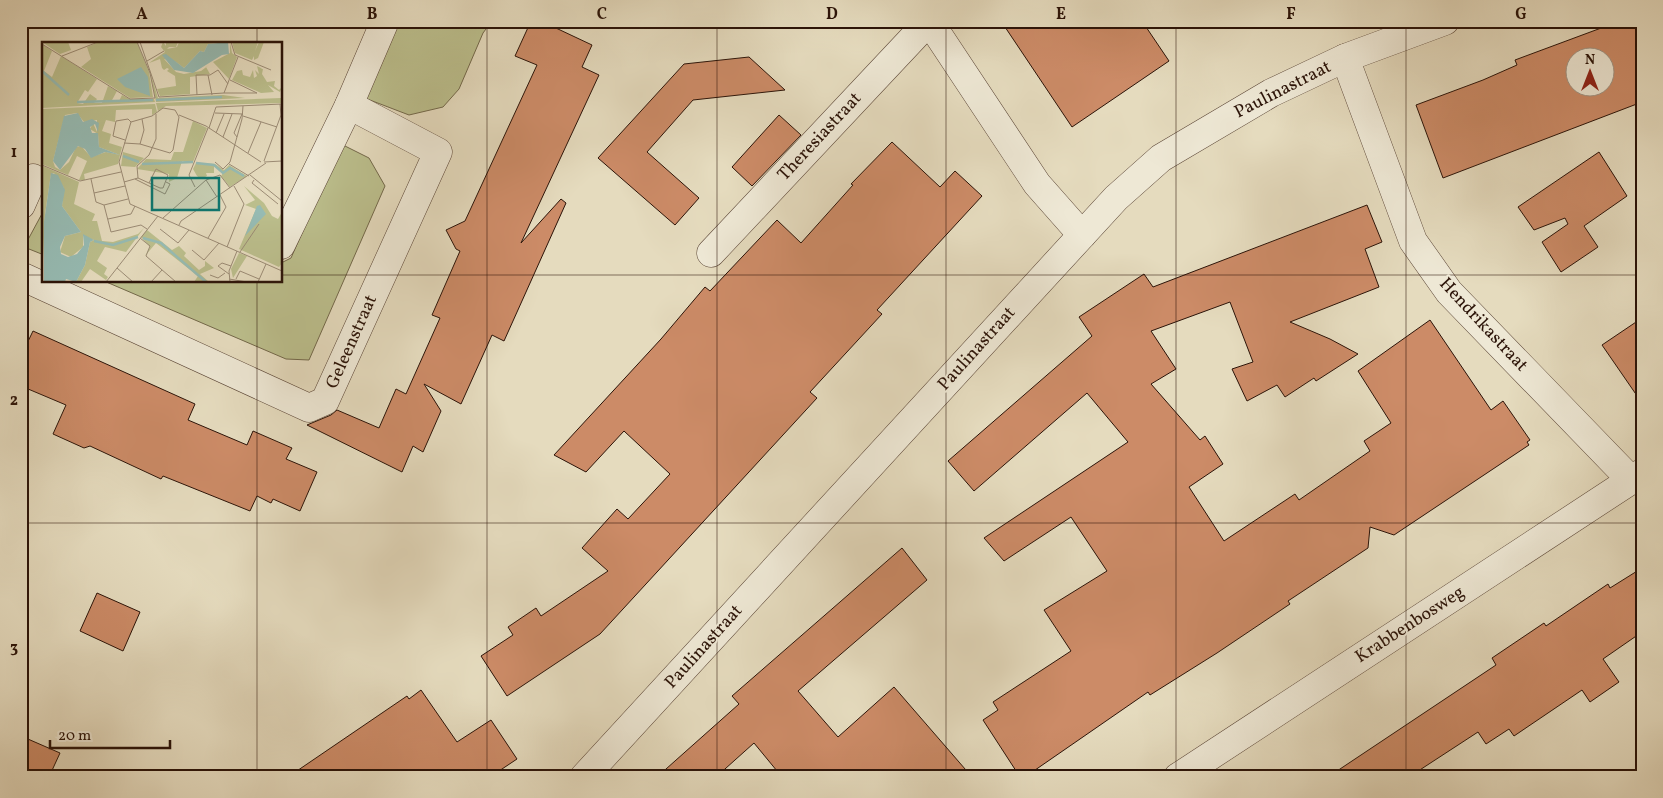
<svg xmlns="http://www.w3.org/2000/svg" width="1663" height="798" viewBox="0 0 1663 798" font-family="Vollkorn,serif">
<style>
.green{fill:#bbbe8c;stroke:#73684a}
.building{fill:#cc8b67;stroke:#2b1308;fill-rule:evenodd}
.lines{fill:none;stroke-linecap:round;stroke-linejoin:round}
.minor-casing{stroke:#5a4536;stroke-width:29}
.minor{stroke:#eee8d5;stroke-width:28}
.grid{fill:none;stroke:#2b1308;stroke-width:1;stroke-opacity:0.55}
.labels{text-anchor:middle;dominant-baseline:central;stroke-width:4;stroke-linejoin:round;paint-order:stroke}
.street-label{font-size:18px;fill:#2b1308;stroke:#eee8d5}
.inset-river{fill:none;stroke:#96bbb3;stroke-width:2.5}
.inset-road{fill:none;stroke:#9b8b75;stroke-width:1}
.view{fill:#0f766e;fill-opacity:0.15;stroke:#0f766e;stroke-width:2.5}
.inset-edge{fill:none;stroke:#2b1308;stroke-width:2.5}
.neatline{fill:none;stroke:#2b1308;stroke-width:2}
.grid-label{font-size:16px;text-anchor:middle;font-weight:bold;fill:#2b1308}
</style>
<rect width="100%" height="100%" fill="#e5dbbe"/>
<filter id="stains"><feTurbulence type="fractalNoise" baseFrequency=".004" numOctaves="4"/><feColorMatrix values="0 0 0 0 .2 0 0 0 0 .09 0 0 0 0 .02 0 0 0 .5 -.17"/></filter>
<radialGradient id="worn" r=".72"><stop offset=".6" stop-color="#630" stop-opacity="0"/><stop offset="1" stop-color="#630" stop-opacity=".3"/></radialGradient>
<!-- green -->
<g class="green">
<path d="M 393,21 L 492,21 L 483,33 L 459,89 L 443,107 L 409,115 L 362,97 Z"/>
<path d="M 341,144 L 369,158 L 385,186 L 309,360 L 286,359 L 104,281 L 281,281 L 281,263 L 291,258 Z"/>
<path d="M 44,210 L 44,255 L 24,247 Z"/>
</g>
<!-- building -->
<g class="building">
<path d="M 531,21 L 541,21 L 592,45 L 582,67 L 599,75 L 521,243 L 561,199 L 566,203 L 504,341 L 492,335 L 461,404 L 424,384 L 441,411 L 423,452 L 413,446 L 402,472 L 307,425 L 331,415 L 337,410 L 379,428 L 396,389 L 406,394 L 440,318 L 432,315 L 460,251 L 456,249 L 446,230 L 465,221 L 537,65 L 515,56 Z"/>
<path d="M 1001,21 L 1142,21 L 1169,61 L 1072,127 Z"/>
<path d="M 1620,21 L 1642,21 L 1642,102 L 1443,178 L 1416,105 L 1483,80 L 1517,65 L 1515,60 ZM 1576,58 L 1606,58 L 1606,88 L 1576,88 Z"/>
<path d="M 749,57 L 785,90 L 693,100 L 647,152 L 699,198 L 675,225 L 598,158 L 684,64 Z"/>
<path d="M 779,115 L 801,135 L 752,186 L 732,167 Z"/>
<path d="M 892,142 L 940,187 L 955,171 L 982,196 L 877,310 L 882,314 L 810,392 L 817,398 L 600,634 L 507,696 L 481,656 L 513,635 L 508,627 L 536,608 L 541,616 L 608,571 L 582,548 L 617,509 L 628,519 L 670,474 L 624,431 L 586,472 L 554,455 L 661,339 L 705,287 L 710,291 L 777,220 L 801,243 L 853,185 L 851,184 Z"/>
<path d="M 1599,152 L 1627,196 L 1584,226 L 1598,247 L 1561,272 L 1542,242 L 1568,224 L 1565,218 L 1534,230 L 1518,207 Z"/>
<path d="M 1367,205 L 1382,242 L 1365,249 L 1379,287 L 1290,322 L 1330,339 L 1358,354 L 1316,381 L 1314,378 L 1285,397 L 1277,385 L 1247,401 L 1232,369 L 1253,362 L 1230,302 L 1151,331 L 1176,369 L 1151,384 L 1200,440 L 1205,436 L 1223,464 L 1189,487 L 1224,541 L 1295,494 L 1299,500 L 1370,451 L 1364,441 L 1391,423 L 1358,371 L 1430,320 L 1491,410 L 1503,401 L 1530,440 L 1527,442 L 1529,445 L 1394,535 L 1370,527 L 1368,548 L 1288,601 L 1290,604 L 1217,653 L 1150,695 L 1148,692 L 1025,777 L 1020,777 L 983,720 L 998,710 L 993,702 L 1071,651 L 1044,610 L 1107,571 L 1071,517 L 1004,561 L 984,538 L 1128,442 L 1087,393 L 974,491 L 948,461 L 1092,336 L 1079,317 L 1144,274 L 1153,287 Z"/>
<path d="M 1642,318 L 1642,403 L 1602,345 Z"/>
<path d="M 33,331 L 195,404 L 188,420 L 247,445 L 253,431 L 292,448 L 286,459 L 317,472 L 300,511 L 273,499 L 271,503 L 257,496 L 250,511 L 163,476 L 161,479 L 90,446 L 84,448 L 53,434 L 66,405 L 21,386 L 21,356 Z"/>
<path d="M 902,548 L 927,580 L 798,691 L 838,737 L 894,687 L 972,777 L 782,777 L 754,743 L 716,777 L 657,777 L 739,704 L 732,696 Z"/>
<path d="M 1642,568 L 1642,632 L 1603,659 L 1619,682 L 1590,702 L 1582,690 L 1514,736 L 1509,729 L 1486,744 L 1478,732 L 1409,777 L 1328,777 L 1496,665 L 1492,658 L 1544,623 L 1546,626 L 1608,584 L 1610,588 Z"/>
<path d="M 97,593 L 140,612 L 123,651 L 80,631 Z"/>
<path d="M 421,690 L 457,742 L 491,720 L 517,759 L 490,777 L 288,777 L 407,696 L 409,699 Z"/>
<path d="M 21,736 L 60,753 L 49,777 L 21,777 Z"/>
</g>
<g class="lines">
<defs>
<g id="minor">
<path d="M 929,21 L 1037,184 L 1082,235"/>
<path d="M 1345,58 L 1413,241 L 1449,292 L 1631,480"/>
<path d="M 21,205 L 33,178"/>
<path d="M 281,245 L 349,105 L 385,21"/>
<path d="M 711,253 L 929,21"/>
<path d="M 21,276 L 309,408 L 325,401 L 438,152 L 349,105"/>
<path d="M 584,777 L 1116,198 L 1161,158 L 1271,93 L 1345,58 L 1445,21"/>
<path d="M 1178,777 L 1642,473"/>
</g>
</defs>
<!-- minor casing -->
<use href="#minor" class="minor-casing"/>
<!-- minor -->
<use href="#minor" class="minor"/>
</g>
<!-- grid -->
<path class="grid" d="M 257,21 L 257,44M 487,21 L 487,777M 717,21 L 717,777M 946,21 L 946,777M 1176,21 L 1176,777M 1406,21 L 1406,777M 21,275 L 44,275M 281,275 L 1642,275M 257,281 L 257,777M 21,523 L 1642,523"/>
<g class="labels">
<!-- street labels -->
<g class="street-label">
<text transform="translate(1283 90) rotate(-27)">Paulinastraat</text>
<text transform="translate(820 137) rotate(-47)">Theresiastraat</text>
<text transform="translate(1483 325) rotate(47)">Hendrikastraat</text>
<text transform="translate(352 342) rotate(-66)">Geleenstraat</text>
<text transform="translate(977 349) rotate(-48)">Paulinastraat</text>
<text transform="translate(1410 625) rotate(-33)">Krabbenbosweg</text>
<text transform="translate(704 647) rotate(-48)">Paulinastraat</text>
</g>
</g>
<!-- overview -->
<g transform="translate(42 42)">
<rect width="240" height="240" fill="#e5dbbe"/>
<path d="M 0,0 L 26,0 L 29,8 L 18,12 ZM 57,0 L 95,0 L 107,30 L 111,55 L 88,56 L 39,25 L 49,17 L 45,5 ZM 121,0 L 124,4 L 124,0 L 136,0 L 134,5 L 127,5 L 125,7 L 135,5 L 137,0 L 180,0 L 166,2 L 162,10 L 158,9 L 142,26 L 134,20 L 122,17 L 134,30 L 142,32 L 159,29 L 167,23 L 164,25 L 168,32 L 148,35 L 148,52 L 118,54 L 115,47 L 134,44 L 133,34 L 125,29 L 127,27 L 125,26 L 122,28 L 120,26 L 118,17 L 107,21 L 123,10 L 119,5 ZM 188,0 L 190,11 L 195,15 L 187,37 L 171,20 L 188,11 ZM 190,0 L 216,0 L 213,9 L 217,0 L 222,0 L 216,16 L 212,18 L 212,14 L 210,18 L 193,11 ZM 0,2 L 10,9 L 2,29 L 10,35 L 19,14 L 55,37 L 46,50 L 43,48 L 35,61 L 41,62 L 48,52 L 55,57 L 52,61 L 60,61 L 66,44 L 75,49 L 69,60 L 77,59 L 80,53 L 88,57 L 112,57 L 113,60 L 0,66 ZM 207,20 L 219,26 L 220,27 L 221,27 L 220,32 L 225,40 L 233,39 L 232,44 L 237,48 L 240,45 L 238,50 L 226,43 L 232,50 L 219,51 L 190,38 L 195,29 L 200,28 L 201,33 L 208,35 L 211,28 L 212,36 L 215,34 L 213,28 L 217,32 L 215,24 ZM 108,30 L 116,56 L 181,53 L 203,56 L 114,60 ZM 239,56 L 239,61 L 124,64 L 116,69 L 114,61 ZM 113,62 L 115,70 L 110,73 L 110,67 L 74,68 L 73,80 L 64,78 L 60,89 L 69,92 L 67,101 L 80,105 L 78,113 L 57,105 L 56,92 L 48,87 L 51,81 L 55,90 L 55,78 L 42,80 L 35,71 L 23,73 L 11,119 L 13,125 L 18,128 L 27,120 L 34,105 L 39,104 L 49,115 L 64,110 L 78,113 L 76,122 L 42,132 L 43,138 L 37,138 L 45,119 L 35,114 L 26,133 L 0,122 L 0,67 ZM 151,79 L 165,86 L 151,120 L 140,119 L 135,136 L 127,140 L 127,132 L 95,127 L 104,117 L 129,118 L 132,110 L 141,110 ZM 81,110 L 102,116 L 93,125 L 79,124 ZM 154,121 L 173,122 L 182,128 L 187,123 L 205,134 L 188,145 L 179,134 L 181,131 L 172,123 L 172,131 L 164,131 L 165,134 L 159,137 L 155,134 L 151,127 ZM 1,124 L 37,140 L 32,162 L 53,172 L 50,179 L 55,179 L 60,199 L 71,200 L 96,192 L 102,186 L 84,210 L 63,205 L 55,219 L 65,226 L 62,232 L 66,235 L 64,238 L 48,227 L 39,240 L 34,240 L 43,223 L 48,200 L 52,198 L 41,194 L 41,205 L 29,215 L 18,210 L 23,194 L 39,190 L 20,164 L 22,146 L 12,131 L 9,132 L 3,172 L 0,240 ZM 202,144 L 222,161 L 230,174 L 236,177 L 240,170 L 240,221 L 237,225 L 197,207 L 214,167 L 203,163 L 213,158 ZM 105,188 L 130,208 L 137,204 L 144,211 L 142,214 L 157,228 L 163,224 L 163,219 L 172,226 L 158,232 L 167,240 L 152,240 L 156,234 L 114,201 L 103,214 L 108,205 L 99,195 ZM 197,211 L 205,214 L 191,236 L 189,227 Z" fill="#bbbe8c"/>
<path d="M 186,0 L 187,12 L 180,13 L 151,31 L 132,28 L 120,13 L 124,12 L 142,26 L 158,9 L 162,10 L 166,2 ZM 99,25 L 106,35 L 108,54 L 83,45 L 75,37 ZM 36,71 L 41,80 L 50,77 L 57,81 L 56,90 L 53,82 L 48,85 L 50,91 L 56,91 L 57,105 L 78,113 L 63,110 L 49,116 L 43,107 L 36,104 L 18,128 L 11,119 L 22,74 ZM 9,131 L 16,133 L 23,148 L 20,164 L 39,190 L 23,194 L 18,205 L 19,212 L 26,215 L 35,212 L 42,203 L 41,192 L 52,198 L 48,200 L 43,223 L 34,240 L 24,237 L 23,240 L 2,240 L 2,180 ZM 218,163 L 224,172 L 203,194 L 215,164 Z" fill="#96bbb3"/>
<path class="inset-river" d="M 0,29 L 27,53M 114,58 L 180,55M 35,60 L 111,58M 81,114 L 97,120M 154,121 L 172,123 L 181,131 L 188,126 L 202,134M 100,122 L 151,120M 101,196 L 119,201 L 164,240M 52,199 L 71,203 L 96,195"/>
<path class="inset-road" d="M 98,0 L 117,55 L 182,51 L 196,15M 189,0 L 193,13 L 229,28M 0,2 L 88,57 L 113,56 L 108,31 L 95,0M 20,14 L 56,0M 105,19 L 122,9M 166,33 L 170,53M 182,51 L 215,51 L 188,38M 155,53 L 154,33 L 168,33 L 176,28 L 186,42M 173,71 L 201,72M 137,73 L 164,84 L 219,120M 201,74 L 235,85M 89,80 L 77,120 L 88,162 L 240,229M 167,86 L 174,65 L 240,62M 174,91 L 182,72M 181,95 L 190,72M 195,95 L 192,91 L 200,72M 83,98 L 71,94 L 74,79 L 86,77 L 89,80M 82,101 L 98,102 L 128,111 L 131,108 L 137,75 L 133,68 L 121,66 L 110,74 L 89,80M 98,102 L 102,88 L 100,77M 206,111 L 219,80M 222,119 L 239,73 L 238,62M 173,120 L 181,127 L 188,120 L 200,77 L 201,64M 222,120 L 240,119M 187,122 L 207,134M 0,123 L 38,139 L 79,130M 208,133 L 240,159M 96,136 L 95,124 L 107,113 L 114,97 L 114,72M 49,137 L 54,160 L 62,163 L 86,157M 93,137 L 123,152 L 128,142 L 124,140M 164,138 L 175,155M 212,138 L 210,141 L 236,162M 82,140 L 96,136 L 118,146 L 121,146 L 126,133 L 114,127 L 107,141M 153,145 L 147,133 L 166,86M 52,151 L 83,144M 62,163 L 69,190 L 99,183 L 105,187M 121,176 L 164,138 L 178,133 L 188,146M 66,177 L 89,172 L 93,164M 137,183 L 139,179 L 224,121M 118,187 L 136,201 L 147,188M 98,196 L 108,204 L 104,214 L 134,240M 166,196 L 184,165 L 178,153M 185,205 L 202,162 L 192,144M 150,208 L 162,218 L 177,201M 198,210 L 217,182M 75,226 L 91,240M 187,232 L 176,224 L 180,221 L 189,224M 168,233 L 176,236 L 183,231M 187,237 L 205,240M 194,237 L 198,229 L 217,237M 64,240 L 116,174M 109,240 L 120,228M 188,240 L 187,229 L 195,209M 216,240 L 224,222"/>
<path class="view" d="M 110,136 L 177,136 L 177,168 L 110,168 Z"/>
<rect width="240" height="240" class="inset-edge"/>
</g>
<!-- margin -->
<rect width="1663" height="798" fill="none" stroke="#e5dbbe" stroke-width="55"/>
<!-- north arrow -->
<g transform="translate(1590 72)"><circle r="24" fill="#eee8d5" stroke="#a09383"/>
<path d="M0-4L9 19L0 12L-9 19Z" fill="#8f2418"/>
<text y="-8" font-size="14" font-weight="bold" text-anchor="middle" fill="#2b1308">N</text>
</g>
<!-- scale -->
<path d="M50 740v8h120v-8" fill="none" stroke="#2b1308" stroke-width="2.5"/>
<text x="58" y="740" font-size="15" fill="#2b1308" stroke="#eee8d5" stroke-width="4" paint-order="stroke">20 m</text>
<rect x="28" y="28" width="1608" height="742" class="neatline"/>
<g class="grid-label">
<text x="142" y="19">A</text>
<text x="372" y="19">B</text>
<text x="602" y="19">C</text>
<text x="832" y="19">D</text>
<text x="1061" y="19">E</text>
<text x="1291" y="19">F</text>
<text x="1521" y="19">G</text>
<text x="14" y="157">1</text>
<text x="14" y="405">2</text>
<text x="14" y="652">3</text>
</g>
<rect width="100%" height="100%" filter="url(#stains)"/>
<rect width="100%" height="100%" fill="url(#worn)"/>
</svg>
